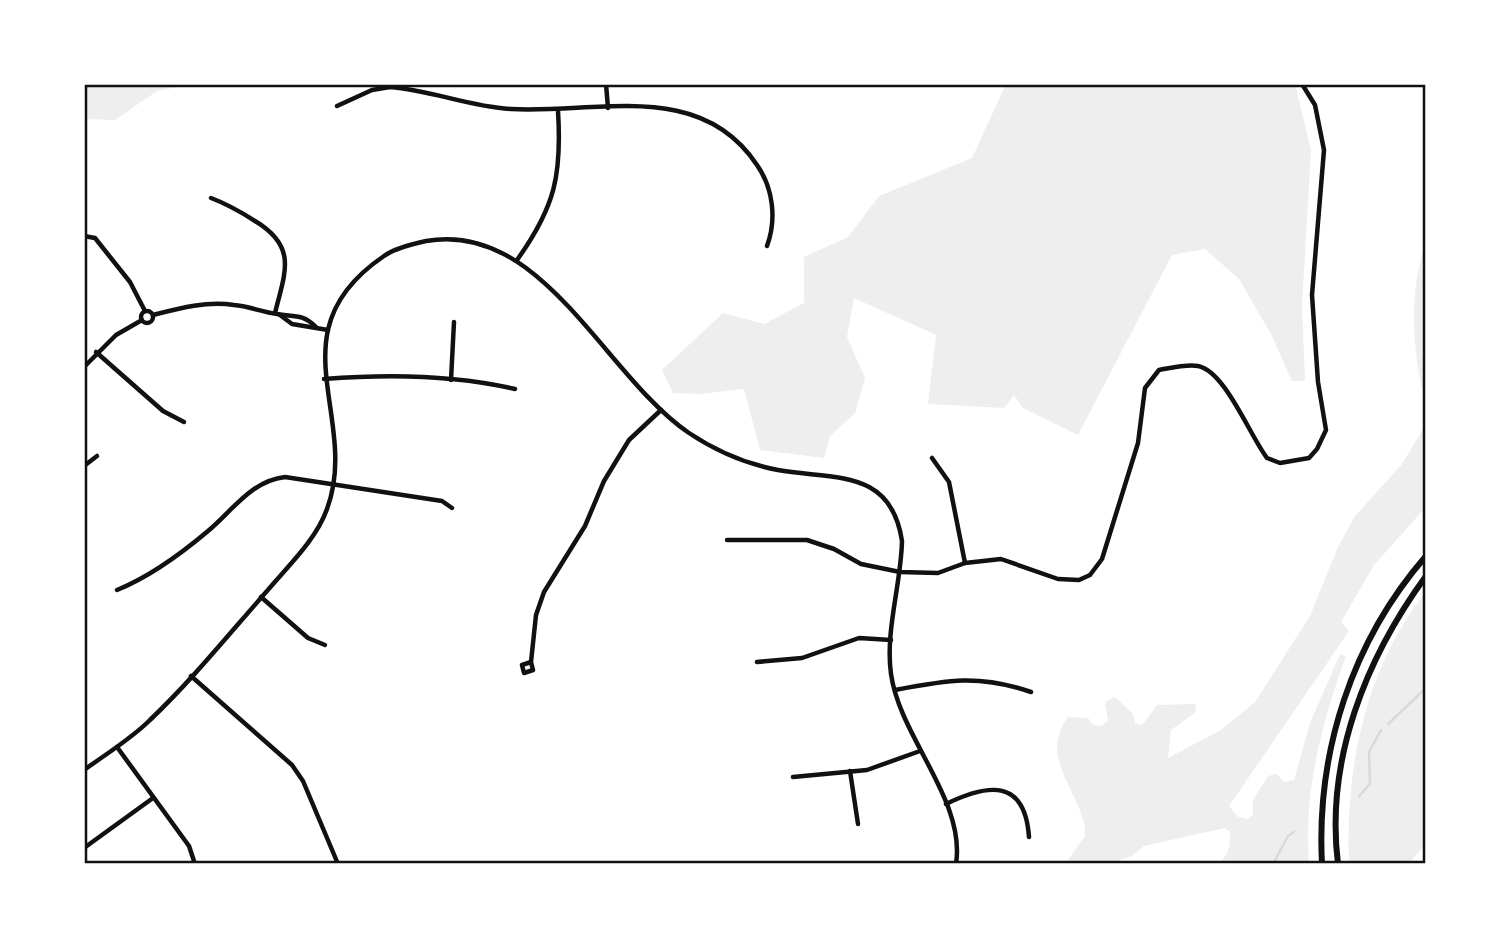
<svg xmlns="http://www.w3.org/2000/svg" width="1510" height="948" viewBox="0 0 1510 948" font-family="Raleway,sans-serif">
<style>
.green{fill:#eee}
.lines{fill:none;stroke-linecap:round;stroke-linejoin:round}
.stream{stroke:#d9d9d9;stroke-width:2.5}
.minor{stroke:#111;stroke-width:4.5}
.tertiary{stroke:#111;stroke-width:6}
.neatline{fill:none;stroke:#111;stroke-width:2.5}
</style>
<rect width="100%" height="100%" fill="#fff"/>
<!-- green -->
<g class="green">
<path d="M 84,84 L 192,84 L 157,91 L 115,120 L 84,119 Z"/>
<path d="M 1006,84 L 1295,84 L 1311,150 L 1302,306 L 1305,381 L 1292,381 L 1272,336 L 1239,279 L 1205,249 L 1172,255 L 1078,435 L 1023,408 L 1014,395 L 1004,408 L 928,404 L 936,335 L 854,298 L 847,337 L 865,378 L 855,413 L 830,436 L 824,458 L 760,450 L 744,389 L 700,394 L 673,393 L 662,370 L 723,313 L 764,324 L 804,303 L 804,257 L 848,237 L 879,196 L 972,158 Z"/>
<path d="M 1426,241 L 1426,406 C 1412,352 1408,294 1426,241 Z"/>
<path d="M 1426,424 L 1426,507 L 1374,565 L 1341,622 L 1349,631 L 1229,806 L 1238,817 L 1247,819 L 1253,815 L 1253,800 L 1268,776 L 1277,774 L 1284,782 L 1294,780 L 1310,723 L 1340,654 L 1346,656 C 1321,726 1304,789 1309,864 L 1218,864 C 1230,854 1230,846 1230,832 L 1225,828 L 1144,846 L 1132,856 L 1108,864 L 1065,864 L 1085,836 L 1085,828 C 1079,790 1038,757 1068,717 L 1088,718 L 1093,725 L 1101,726 L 1108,721 L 1105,702 L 1115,697 L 1133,714 L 1135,723 L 1142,725 L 1157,705 L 1195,704 L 1196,712 L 1171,730 L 1168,758 L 1221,730 L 1255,702 L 1310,616 L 1338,547 L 1355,516 L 1402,464 Z"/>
<path d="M 1426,592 L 1426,844 L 1408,864 L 1349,864 C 1345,768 1365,668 1426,592 Z"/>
</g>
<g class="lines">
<!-- stream -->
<g class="stream">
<path d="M 1388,724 L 1426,688"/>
<path d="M 1359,796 L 1370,784 L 1369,752 L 1381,730"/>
<path d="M 1273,864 L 1288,836 L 1294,832"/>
</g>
<!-- minor -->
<g class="minor">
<path d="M 606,84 L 608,108"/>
<path d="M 337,106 L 372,90 L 390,87 C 431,90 470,107 511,109 C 597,114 700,79 757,165 C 773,188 777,219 767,246"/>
<path d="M 211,198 C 227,204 241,212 255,221 C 298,247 285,272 275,313"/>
<path d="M 84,236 L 95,238 L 130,282 L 145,311"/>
<path d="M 517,260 C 555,207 562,175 558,111"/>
<circle cx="147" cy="317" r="6"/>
<path d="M 153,315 C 180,308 206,301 234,305 C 248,306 262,312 277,314 C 293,317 302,313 316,327"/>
<path d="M 280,315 L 292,324 L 328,330"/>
<path d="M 96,352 L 163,411 L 184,422"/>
<path d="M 84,367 L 116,335 L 142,320"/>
<path d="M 324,379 C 386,374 455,375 515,389"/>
<path d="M 451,380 L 454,322"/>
<path d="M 932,458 L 949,482 L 965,563"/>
<path d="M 84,466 L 97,456"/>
<path d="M 727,540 L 807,540 L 834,549 L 861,564 L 900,572 L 938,573 L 965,563 L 1001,559 L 1058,579 L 1079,580 L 1090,575 L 1102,559 L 1138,443 L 1145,388 L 1159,370 C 1171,368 1186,364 1198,366 C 1225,371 1250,436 1267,458 L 1280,463 L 1309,458 L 1317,449 L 1326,430 L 1318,382 L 1312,295 L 1324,150 L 1315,105 L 1302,84"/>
<path d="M 117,590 C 149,577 182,553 208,531 C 233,510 251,481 285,477 L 442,501 L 452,508"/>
<path d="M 261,597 L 308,638 L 325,645"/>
<path d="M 531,662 L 522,665 L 524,673 L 533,670 L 531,662 L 536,615 L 544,592 L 585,526 L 604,481 L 629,440 L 661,410"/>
<path d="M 757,662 L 802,658 L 859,638 L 891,640"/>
<path d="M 191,676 L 292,765 L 303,781 L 338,864"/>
<path d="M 895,690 C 947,680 979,674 1031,692"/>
<path d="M 117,747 L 189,846 L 195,864"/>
<path d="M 84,770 C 106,754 131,739 150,720 C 192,680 229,634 267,591 C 288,566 316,540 327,509 C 361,417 272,332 384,256 C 395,248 412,244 426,241 C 542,220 605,376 689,433 C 716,451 746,464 778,470 C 834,480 891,468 902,541 C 901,585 885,631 891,674 C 900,738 966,800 956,864"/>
<path d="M 850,771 L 858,824"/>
<path d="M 793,777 L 867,770 L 920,751"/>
<path d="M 946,804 C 989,783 1025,779 1029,837"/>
<path d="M 84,848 L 153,798"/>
</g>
<!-- tertiary -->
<g class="tertiary">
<path d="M 1322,864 C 1316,752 1352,641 1426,556"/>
<path d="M 1338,864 C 1325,760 1366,658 1426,576"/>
</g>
</g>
<!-- border -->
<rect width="1510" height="948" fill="none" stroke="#ffffff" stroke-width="172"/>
<rect x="86" y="86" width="1338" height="776" class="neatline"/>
</svg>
